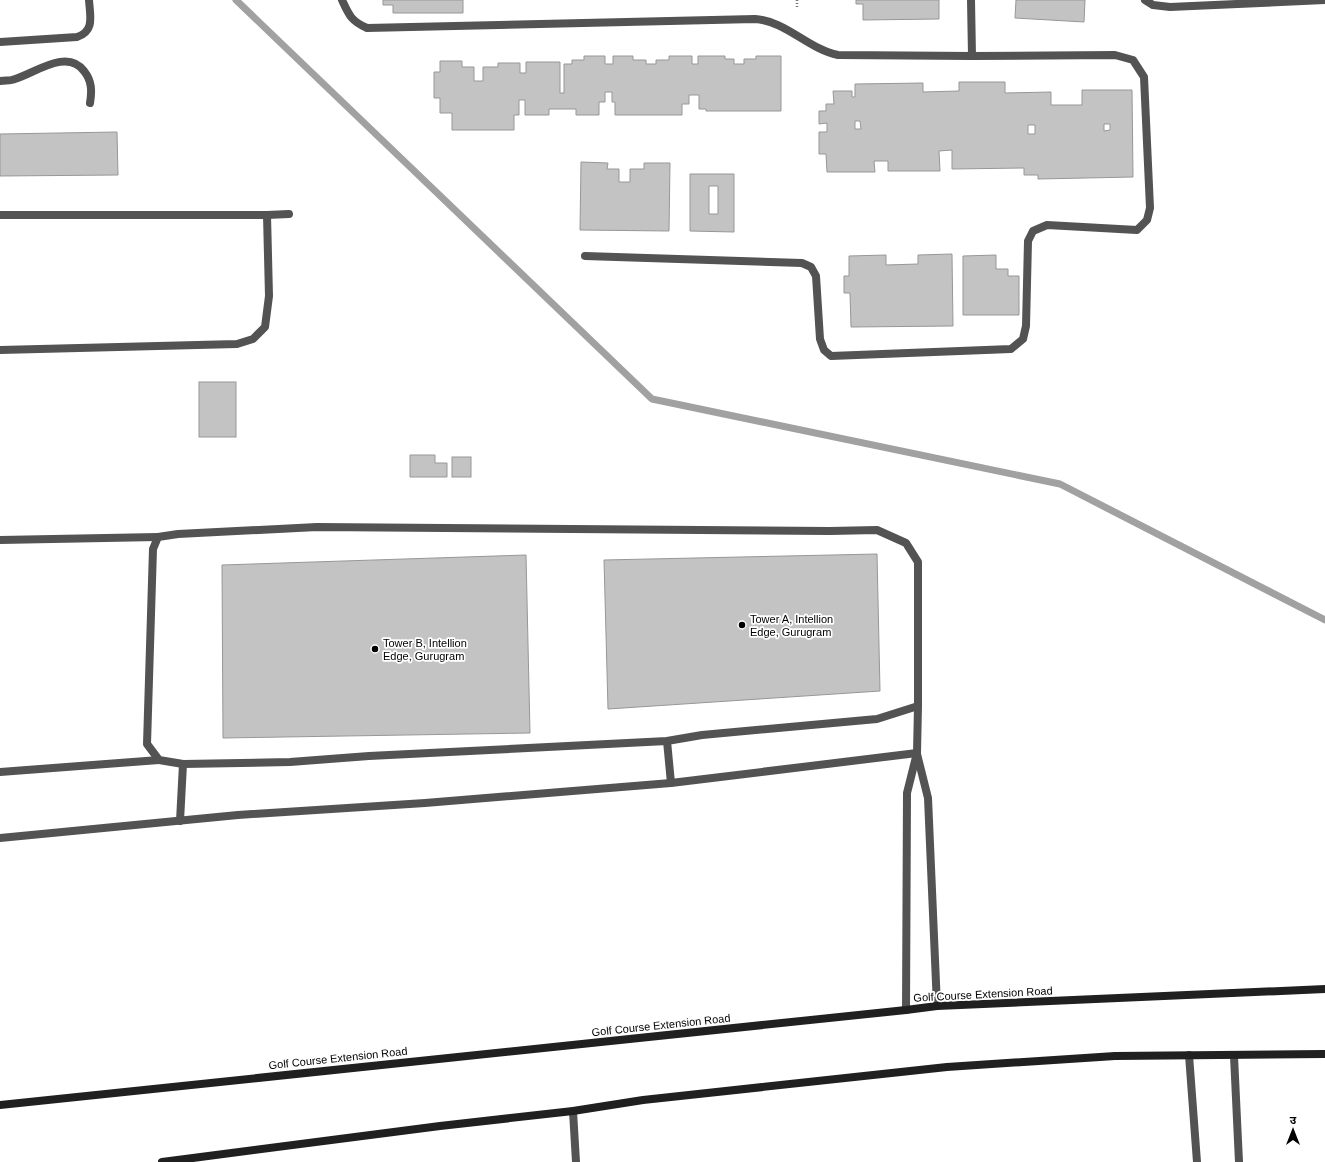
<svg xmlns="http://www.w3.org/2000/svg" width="1325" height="1162" viewBox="0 0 1325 1162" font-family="Helvetica,'Noto Sans Devanagari',sans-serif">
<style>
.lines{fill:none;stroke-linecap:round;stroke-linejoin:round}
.stream{stroke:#a1a1a1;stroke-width:7}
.building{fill:#c3c3c3;stroke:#979797;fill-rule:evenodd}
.path{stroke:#757575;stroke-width:2.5;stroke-dasharray:1 2;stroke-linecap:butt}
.lane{stroke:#535353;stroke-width:8}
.street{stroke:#535353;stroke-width:8}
.secondary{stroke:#202020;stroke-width:8}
.poi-dot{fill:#000;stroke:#fff;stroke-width:1.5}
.labels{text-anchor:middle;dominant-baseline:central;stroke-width:3.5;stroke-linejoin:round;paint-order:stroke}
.poi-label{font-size:11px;fill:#000;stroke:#fff;text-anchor:start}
.street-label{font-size:11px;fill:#000;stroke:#fff}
</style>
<rect width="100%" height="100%" fill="#fff"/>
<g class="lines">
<!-- stream -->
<path class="stream" d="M 236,0 L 652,399 L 1060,484 L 1325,620"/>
</g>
<!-- building -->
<g class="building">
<path d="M 383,0 L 463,0 L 463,13 L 393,13 L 393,5 L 383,5 Z"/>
<path d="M 856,0 L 939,0 L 939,19 L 863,20 L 863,4 L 856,4 Z"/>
<path d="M 1016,0 L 1085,0 L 1084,22 L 1015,18 Z"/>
<path d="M 584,56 L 605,56 L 605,64 L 613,64 L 613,56 L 633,56 L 633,60 L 646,60 L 646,64 L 656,64 L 656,60 L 669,60 L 669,56 L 692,56 L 692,64 L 698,64 L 698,56 L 725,56 L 725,59 L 734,59 L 734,64 L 744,64 L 744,59 L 756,59 L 756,56 L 781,56 L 781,111 L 706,111 L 706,109 L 699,109 L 699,95 L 689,95 L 689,104 L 682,104 L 682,115 L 615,115 L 615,102 L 612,102 L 612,92 L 605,92 L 605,102 L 599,102 L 599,115 L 576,115 L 576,109 L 549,109 L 549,115 L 525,115 L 525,100 L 519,100 L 519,115 L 514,115 L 514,130 L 452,130 L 452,113 L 440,113 L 440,98 L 434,98 L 434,72 L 440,72 L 440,61 L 462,61 L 462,67 L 474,67 L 474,81 L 483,81 L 483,67 L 498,67 L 498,63 L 520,63 L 520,73 L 526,73 L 526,62 L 560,62 L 560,93 L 564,93 L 564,64 L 572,64 L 572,60 L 584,60 Z"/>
<path d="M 959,82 L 1005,82 L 1005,93 L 1051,92 L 1051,105 L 1082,105 L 1082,90 L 1132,90 L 1133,177 L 1038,179 L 1038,175 L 1024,175 L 1024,168 L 952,169 L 952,150 L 939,151 L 940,171 L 888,171 L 888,161 L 874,161 L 875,172 L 827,172 L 826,154 L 819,154 L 819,132 L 827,132 L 827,123 L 819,124 L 819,111 L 826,111 L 826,104 L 834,104 L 833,91 L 852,91 L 852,97 L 855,97 L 855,84 L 923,83 L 923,92 L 959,91 ZM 855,121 L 860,121 L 861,129 L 855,129 ZM 1104,124 L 1110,124 L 1110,130 L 1104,131 ZM 1028,125 L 1035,125 L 1035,134 L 1028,134 Z"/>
<path d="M 117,132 L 118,175 L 0,176 L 0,134 Z"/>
<path d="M 581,162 L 608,163 L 607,169 L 619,169 L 619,182 L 630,182 L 630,169 L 644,169 L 644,163 L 670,163 L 669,231 L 580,230 Z"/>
<path d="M 690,174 L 734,174 L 734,232 L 690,231 ZM 709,186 L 718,186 L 718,214 L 709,214 Z"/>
<path d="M 952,254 L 953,326 L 851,327 L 850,293 L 844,293 L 844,276 L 849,276 L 849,256 L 886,255 L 886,265 L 918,264 L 918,255 Z"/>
<path d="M 996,255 L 996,269 L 1008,269 L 1008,276 L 1019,276 L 1019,315 L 963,315 L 963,256 Z"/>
<rect x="199" y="382" width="37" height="55"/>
<path d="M 410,455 L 435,455 L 435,463 L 447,463 L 447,477 L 410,477 Z"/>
<rect x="452" y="457" width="19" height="20"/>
<path d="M 877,554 L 880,691 L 608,709 L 604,560 Z"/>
<path d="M 526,555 L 530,733 L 223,738 L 222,565 Z"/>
</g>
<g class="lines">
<!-- path -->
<path class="path" d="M 797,0 L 797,7"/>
<!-- lane -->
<g class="lane">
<path d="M 0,540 L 158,537"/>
<path d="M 667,741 L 369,756 L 290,762 L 183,764 L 159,760 L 147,744 L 153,549 L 158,537 L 178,534 L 317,527 L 830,531 L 877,530 L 906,543 L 918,562 L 918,706 L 877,719 L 702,735 L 667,741 L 671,783"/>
<path d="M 917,753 L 918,706"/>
<path d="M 0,772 L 159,760"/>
<path d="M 180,821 L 183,764"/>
<path d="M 573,1111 L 576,1162"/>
</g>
<!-- street -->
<g class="street">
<path d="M 342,0 C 349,15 351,21 367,28 L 755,19 C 786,21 808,49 838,55 L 972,56 L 1115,55 L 1133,60 L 1144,77 L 1150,208 L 1147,220 L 1137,230 L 1047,225 L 1033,231 L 1028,241 L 1026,326 L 1023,339 L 1011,349 L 831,356 L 824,350 L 820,339 L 816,276 L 811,267 L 802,263 L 585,256"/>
<path d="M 971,0 L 972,56"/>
<path d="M 1145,0 L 1153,5 L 1170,7 L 1325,0"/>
<path d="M 0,42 L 77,37 C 95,31 90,16 89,0"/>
<path d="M 0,81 C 5,80 11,81 15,79 C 35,73 67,48 84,71 C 92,81 92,91 90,103"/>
<path d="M 0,215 L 267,215 L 289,214"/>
<path d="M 0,350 L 237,344 L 253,339 L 265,327 L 269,296 L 267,215"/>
<path d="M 917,754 L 928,798 L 937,1006"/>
<path d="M 0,838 L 238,815 L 425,803 L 671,783 L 917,753"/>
<path d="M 906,1010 L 907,793 L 917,753"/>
<path d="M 1189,1055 L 1197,1162"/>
<path d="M 1234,1056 L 1239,1162"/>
</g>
<!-- secondary -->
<g class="secondary">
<path d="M 0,1105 L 906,1010 L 937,1006 L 1325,989"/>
<path d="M 162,1162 L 440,1126 L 573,1111 L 643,1100 L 947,1067 L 1115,1056 L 1325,1054"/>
</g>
</g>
<!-- markers -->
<g class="poi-dot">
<circle cx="742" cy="625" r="4"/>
<circle cx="375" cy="649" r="4"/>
</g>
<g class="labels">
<!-- poi labels -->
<g class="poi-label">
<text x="750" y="619">Tower A, Intellion<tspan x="750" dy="13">Edge, Gurugram</tspan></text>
<text x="383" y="643">Tower B, Intellion<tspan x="383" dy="13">Edge, Gurugram</tspan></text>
</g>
<!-- street labels -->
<g class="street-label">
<text transform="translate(983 994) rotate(-3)">Golf Course Extension Road</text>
<text transform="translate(661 1025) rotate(-6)">Golf Course Extension Road</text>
<text transform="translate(338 1058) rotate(-6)">Golf Course Extension Road</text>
</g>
</g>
<!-- north arrow -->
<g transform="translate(1293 1130)" stroke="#ffffff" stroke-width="3" paint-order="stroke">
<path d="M0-3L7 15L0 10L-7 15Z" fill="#000000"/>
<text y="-6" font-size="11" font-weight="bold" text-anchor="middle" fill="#000000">उ</text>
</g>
</svg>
